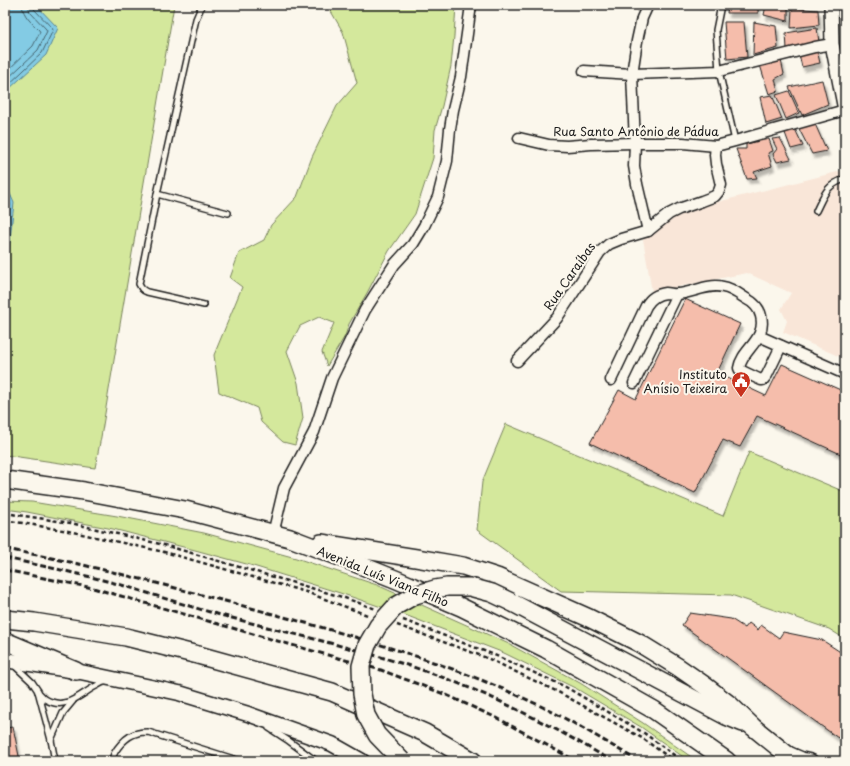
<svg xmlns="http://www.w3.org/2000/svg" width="850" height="766" viewBox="0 0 850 766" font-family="'Playpen Sans',sans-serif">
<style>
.built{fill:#f9e6d8}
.green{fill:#d4e89c;stroke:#78825c}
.water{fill:#83cbe4;stroke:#5a8594}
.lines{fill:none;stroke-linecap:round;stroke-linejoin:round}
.shore{stroke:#45626c;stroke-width:1}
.building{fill:#f5bdab;stroke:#1c1c1c;filter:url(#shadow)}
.service-casing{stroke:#1c1c1c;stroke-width:8}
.minor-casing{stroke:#1c1c1c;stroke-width:13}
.tertiary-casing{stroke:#1c1c1c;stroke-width:16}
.secondary-casing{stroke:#1c1c1c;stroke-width:17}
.trunk-casing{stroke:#1c1c1c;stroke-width:20}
.path{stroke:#1c1c1c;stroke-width:2.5;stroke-dasharray:4 3;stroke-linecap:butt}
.service{stroke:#fbf7ec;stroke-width:5}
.minor{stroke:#fbf7ec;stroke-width:10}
.tertiary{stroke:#fbf7ec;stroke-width:13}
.secondary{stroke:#fbf7ec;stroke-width:14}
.trunk{stroke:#fbf7ec;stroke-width:17}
.rail{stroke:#1c1c1c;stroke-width:3;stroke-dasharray:6 3;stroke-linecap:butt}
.trunk-bridge-casing{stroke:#1c1c1c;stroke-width:20;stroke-linecap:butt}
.trunk-bridge{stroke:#fbf7ec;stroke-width:17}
.labels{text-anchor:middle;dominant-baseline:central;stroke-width:4;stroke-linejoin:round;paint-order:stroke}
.street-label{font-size:12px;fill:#1c1c1c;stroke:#fbf7ec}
.poi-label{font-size:12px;fill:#1c1c1c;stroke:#fbf7ec;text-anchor:end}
</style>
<defs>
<filter id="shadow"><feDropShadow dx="2.5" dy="4.5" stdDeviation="1" flood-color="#0004"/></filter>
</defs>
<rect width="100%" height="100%" fill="#fbf7ec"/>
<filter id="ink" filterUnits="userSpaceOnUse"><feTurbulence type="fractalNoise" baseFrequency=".025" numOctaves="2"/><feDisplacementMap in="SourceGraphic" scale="8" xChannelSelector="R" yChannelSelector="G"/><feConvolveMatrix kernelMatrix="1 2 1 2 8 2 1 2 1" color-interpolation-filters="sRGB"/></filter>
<g filter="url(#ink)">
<!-- built -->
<path class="built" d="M 845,170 L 845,359 L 783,332 L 787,321 L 781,309 L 791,293 L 747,273 L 652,292 L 643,239 L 678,212 Z"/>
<!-- green -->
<g class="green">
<path d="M 5,5 L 174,5 L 101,437 L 95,468 L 5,455 Z"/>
<path d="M 330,5 L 456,5 L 454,36 L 451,66 L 442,106 L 435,130 L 433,158 L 415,214 L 389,251 L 367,293 L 349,324 L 345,336 L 327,366 L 322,352 L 334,323 L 319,317 L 300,326 L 287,351 L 298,383 L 303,418 L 295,445 L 283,442 L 261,422 L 257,408 L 219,392 L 214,355 L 242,287 L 230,278 L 239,253 L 264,240 L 271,225 L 297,197 L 312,157 L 337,106 L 357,83 L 343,32 L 329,8 Z"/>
<path d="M 506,424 L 723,516 L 749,452 L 845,492 L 845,639 L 829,629 L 731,595 L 561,591 L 477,530 L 482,482 Z"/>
<path d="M 5,501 L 32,502 L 117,516 L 204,533 L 296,558 L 377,585 L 509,644 L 580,683 L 643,723 L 697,761 L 689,761 L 641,727 L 577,689 L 504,653 L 405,615 L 340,593 L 250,565 L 195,550 L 113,529 L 27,512 L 5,509 Z"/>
</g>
<!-- water -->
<g class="water">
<path d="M 5,5 L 36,5 L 58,28 L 46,55 L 8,90 L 5,108 Z"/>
<path d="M 5,182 L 14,203 L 5,285 Z"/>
</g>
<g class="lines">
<!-- shore -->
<g class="shore">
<path d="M 5,73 L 33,46 L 40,32 L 39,30 C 32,23 23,16 22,5"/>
<path d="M 5,81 L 38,50 L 47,31 L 46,29 L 30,12 L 28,5"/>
<path d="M 5,88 L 42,53 L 53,30 L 52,28 L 34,9 L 33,5"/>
<path d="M 5,192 L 10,204 L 5,247"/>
</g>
</g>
<!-- building -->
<g class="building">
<path d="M 728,5 L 758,5 L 758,13 L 727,13 Z"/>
<path d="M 766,5 L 788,5 L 788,21 L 764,15 Z"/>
<path d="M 792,8 L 818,10 L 819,25 L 791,28 Z"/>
<path d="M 724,22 L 744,22 L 747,57 L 727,59 Z"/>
<path d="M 754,22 L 776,26 L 778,48 L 753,55 Z"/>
<path d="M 817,28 L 819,42 L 787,49 L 786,33 Z"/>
<path d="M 817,50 L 820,63 L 802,67 L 799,54 Z"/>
<path d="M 781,60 L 784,74 L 775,79 L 778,91 L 769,94 L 760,65 Z"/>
<path d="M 822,80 L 828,104 L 802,115 L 789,87 Z"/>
<path d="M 789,91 L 799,113 L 786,119 L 776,95 Z"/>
<path d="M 772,95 L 782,119 L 766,124 L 760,97 Z"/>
<path d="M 815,124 L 827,151 L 812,154 L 798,127 Z"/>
<path d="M 795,129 L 803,146 L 791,149 L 785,133 Z"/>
<path d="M 780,138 L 791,159 L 777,162 L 773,154 L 777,149 L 772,139 Z"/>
<path d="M 769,139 L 773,151 L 768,153 L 772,166 L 754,172 L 757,178 L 747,179 L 736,149 L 746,149 L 746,144 Z"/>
<path d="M 685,299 L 740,324 L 717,373 L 766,396 L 782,364 L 845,392 L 845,456 L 757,416 L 740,447 L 723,440 L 695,493 L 590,443 L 619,390 L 636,399 Z"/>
<path d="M 690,613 L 731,619 L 745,628 L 749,623 L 758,630 L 761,625 L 779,638 L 783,632 L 822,640 L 845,655 L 845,728 L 838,738 L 682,625 Z"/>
<path d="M 13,727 L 20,761 L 5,761 L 5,728 Z"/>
</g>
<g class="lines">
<defs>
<g id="service">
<path d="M 202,5 L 196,19 L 157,194 L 139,284 C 141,288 142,290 147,292 L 204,305"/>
<path d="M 721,5 L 716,30 L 719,71 L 735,141"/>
<path d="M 157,194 L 228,213"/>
<path d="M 816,211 C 824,195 826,185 845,179"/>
<path d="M 15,666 L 32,682 L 38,691 L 51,740 L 55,761"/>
<path d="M 38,692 C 40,694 43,697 45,699 C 66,712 81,693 98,685 C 101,683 104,682 107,681"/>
<path d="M 269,728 L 289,741 L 316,761"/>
<path d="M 51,740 L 63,713 L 73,701"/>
<path d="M 112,761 C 113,750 127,735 138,733 C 141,732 145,732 148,732 L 240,761"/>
</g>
<g id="minor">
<path d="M 584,71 L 632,74 L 719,71 L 815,47 L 832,44"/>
<path d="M 519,138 L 549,145 L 567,146 L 591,144 L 635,143 L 683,143 L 716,146 L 735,141 L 845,110"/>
<path d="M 648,231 L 637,184 L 634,166 L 635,143 L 632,74 L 637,41 L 642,18 L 648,5"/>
<path d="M 759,336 L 845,374"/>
<path d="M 517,361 L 557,318 L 600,252 L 609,244 L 621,239 L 648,231 L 669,214 L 679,209 L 702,201 L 715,196 L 719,191 L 721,185 L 716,164 L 715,155 L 716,146"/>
<path d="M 611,380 L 646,306 C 650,299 657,294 666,293 C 670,293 674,295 678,294 C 692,293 709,283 723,287 C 731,288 739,294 745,298 C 753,302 759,307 761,316 C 767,340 742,349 739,368 L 740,370 L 761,380 L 763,380 L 767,375 L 781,346"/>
<path d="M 634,383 L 677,294"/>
<path d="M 273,534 L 284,488 L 314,432 L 332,378 L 365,310 L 394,265 L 413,244 L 424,226 L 438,197 L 447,161 L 450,129 L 453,110 L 461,77 L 471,5"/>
</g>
<g id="tertiary">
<path d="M 831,5 L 832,44 L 845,110"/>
<path d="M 788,753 L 802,759 L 811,761"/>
</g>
<path id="secondary" d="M 5,660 L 76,671 L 179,693 L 248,714 L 332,744 L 362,761"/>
<g id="trunk">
<path d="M 5,480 L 84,491 L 185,510 L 290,538 L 345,559 L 395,579 L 461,607 L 546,649 L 654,710 L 727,761"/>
<path d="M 321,543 L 416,558 L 463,566 L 497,577 L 589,618 L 639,643 L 678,667 L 704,685 L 730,705 L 753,727 L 795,761"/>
<path d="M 511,602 L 726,716 L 743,723"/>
<path d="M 5,619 L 34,622 L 126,637 L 198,655 L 332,692 L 425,733 L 473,761"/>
<path d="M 5,641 L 76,671"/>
</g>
</defs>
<!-- service casing -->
<use href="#service" class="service-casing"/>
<!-- minor casing -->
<use href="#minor" class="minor-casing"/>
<!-- tertiary casing -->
<use href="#tertiary" class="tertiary-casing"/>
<!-- secondary casing -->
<use href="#secondary" class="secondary-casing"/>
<!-- trunk casing -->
<use href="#trunk" class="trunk-casing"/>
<!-- path -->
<g class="path">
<path d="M 5,513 L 71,523 L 164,545 L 342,597 L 376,609"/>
<path d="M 5,520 L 68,531 L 164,552 L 306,592 L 370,616"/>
<path d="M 403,620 L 492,654 L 564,686 L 644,733 L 682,761"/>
<path d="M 397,625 L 487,658 L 560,693 L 642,738 L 674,761"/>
</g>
<!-- service -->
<use href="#service" class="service"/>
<!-- minor -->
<use href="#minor" class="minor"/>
<!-- tertiary -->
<use href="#tertiary" class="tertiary"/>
<!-- secondary -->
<use href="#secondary" class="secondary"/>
<!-- trunk -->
<use href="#trunk" class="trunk"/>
<!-- rail -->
<g class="rail">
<path d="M 5,549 C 79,562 152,582 225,601 C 328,629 434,656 532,702 C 569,719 603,740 638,761"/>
<path d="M 5,558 C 43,566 81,574 118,584 C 152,594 184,605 217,614 C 294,635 373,651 447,679 C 505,701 559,730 612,761"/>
<path d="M 5,570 L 93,588 L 274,640 L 381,670 L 444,694 L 497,718 L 576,761"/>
</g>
<defs>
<path id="trunk-bridge" d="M 402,761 L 377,735 L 366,715 L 362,694 L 361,666 L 367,645 L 378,626 L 396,606 L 415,595 L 435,589 L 447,587 L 470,587 L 492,593 L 511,602"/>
</defs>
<!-- trunk-bridge casing -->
<use href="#trunk-bridge" class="trunk-bridge-casing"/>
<!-- trunk-bridge -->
<use href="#trunk-bridge" class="trunk-bridge"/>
</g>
</g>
<!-- icons -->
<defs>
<symbol id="civic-pin" viewBox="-11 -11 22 30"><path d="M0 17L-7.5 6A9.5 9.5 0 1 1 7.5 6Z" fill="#c8321e" stroke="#fbf7ec"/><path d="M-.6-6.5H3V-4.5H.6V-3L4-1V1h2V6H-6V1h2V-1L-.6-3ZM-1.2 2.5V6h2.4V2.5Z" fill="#fff"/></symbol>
</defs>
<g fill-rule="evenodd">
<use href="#civic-pin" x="730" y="370" width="22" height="30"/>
</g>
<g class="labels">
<!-- street labels -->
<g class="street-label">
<text x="636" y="131">Rua Santo Antônio de Pádua</text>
<text transform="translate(569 276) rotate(-55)">Rua Caraíbas</text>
<text transform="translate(383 576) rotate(22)">Avenida Luís Viana Filho</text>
</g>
<!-- poi labels -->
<g class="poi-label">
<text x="727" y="374">Instituto<tspan x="727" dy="14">Anísio Teixeira</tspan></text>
</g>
</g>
<!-- margin -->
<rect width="850" height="766" fill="none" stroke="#fbf7ec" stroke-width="20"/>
<rect x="10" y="10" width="830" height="746" fill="none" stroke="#1c1c1c" stroke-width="1.5" filter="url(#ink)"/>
</svg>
